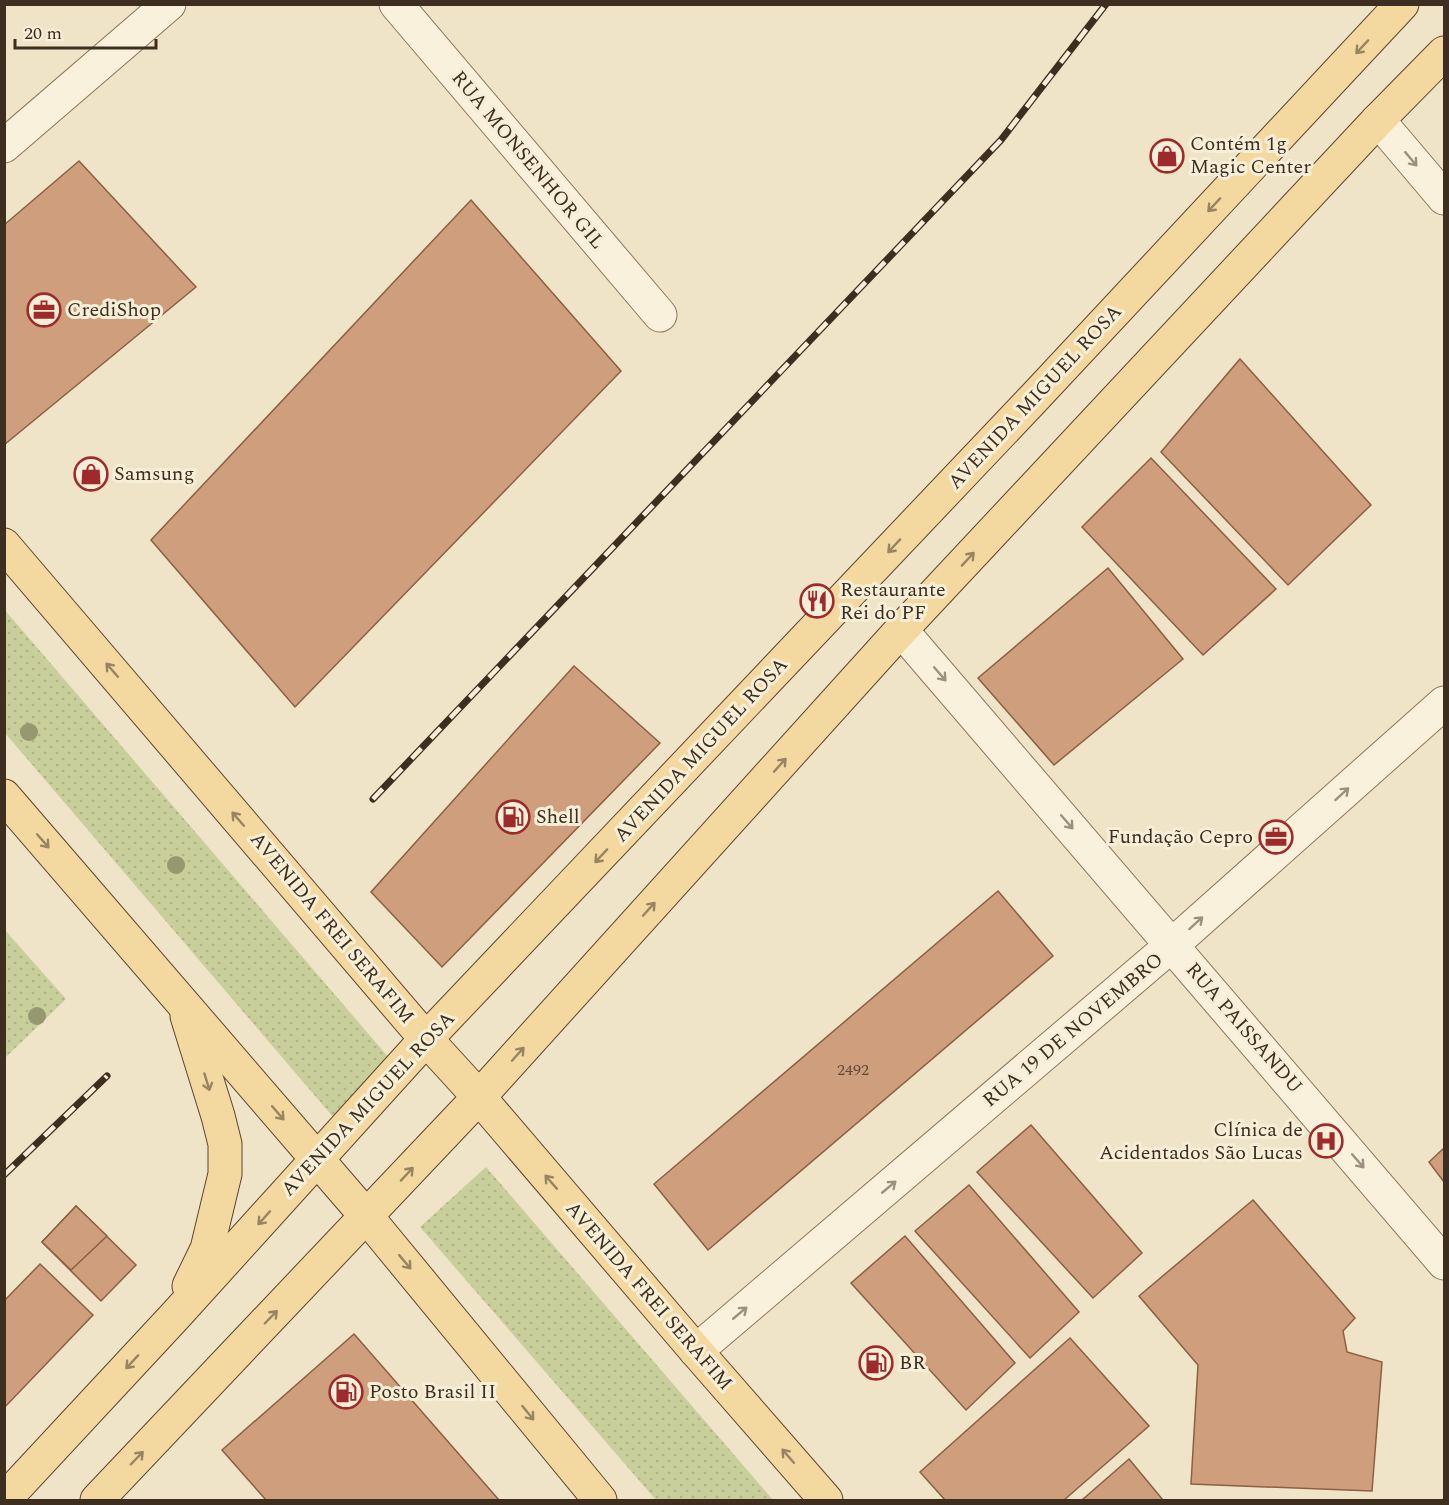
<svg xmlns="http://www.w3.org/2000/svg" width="1449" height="1505" viewBox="0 0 1449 1505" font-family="Spectral,serif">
	<defs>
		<pattern id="park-dots" width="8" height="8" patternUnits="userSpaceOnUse" patternTransform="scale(1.5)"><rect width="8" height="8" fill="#c9cf9b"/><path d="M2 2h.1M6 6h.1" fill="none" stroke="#aeb285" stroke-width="1.8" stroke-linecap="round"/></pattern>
	</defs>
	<rect width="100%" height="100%" fill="#f0e4c8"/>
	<g fill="url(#park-dots)">
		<path d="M4 609 390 1059 334 1118 5 733Z"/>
		<path d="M4 929 66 999 5 1058H4Z"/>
		<path d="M486 1167 773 1500H656L420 1227Z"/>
	</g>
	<g fill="#cf9f7d" stroke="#8d5f41" stroke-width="1.5">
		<path d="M79 161 196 287 4 445V225Z"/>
		<path d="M471 200 621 371 295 707 151 540Z"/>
		<path d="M1240 359 1371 505 1288 585 1161 452Z"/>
		<path d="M1151 458 1276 589 1203 655 1082 527Z"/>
		<path d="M1108 568 1183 659 1054 765 978 678Z"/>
		<path d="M574 666 660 743 442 967 371 892Z"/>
		<path d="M998 891 1053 956 708 1250 654 1184Z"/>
		<path d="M1031 1125 1142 1253 1093 1298 977 1172Z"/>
		<path d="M1444 1148V1182L1429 1162Z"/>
		<path d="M969 1185 1079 1312 1030 1358 915 1231Z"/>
		<path d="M1253 1200 1355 1318 1343 1331 1347 1352 1382 1362 1372 1491 1191 1484 1198 1365 1139 1296Z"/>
		<path d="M76 1206 136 1265 101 1301 42 1242Z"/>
		<path d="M76 1206 107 1236 71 1270 42 1242Z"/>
		<path d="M905 1236 1015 1363 966 1410 851 1283Z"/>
		<path d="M40 1264 93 1315 4 1408V1301Z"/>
		<path d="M354 1334 499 1500H266L222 1450Z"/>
		<path d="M1070 1338 1149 1426 1064 1500H945L920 1472Z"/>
		<path d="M1129 1459 1163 1500H1082Z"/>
	</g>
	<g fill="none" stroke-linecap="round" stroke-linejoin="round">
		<defs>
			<g id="minor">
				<path d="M396 4 660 315"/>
				<path d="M1378 120 1444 198"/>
				<path d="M4 146 169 4"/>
				<path d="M901 630 1444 1263"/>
				<path d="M696 1351 1172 945 1444 703"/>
			</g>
			<g id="primary">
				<path d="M4 545 426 1039 479 1097 696 1351 826 1500"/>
				<path d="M4 796 367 1217 600 1500"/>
				<path d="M187 1016 218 1116 225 1144V1174L207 1249 189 1286"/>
				<path d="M4 1500 176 1315 426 1039 1035 397 1402 4"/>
				<path d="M97 1500 479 1097 901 630 1378 120 1444 53"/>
			</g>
		</defs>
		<use href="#minor" stroke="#8d765c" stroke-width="35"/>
		<use href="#primary" stroke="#5b4430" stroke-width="35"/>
		<use href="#minor" stroke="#faf1dc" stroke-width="33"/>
		<use href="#primary" stroke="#f3d9a0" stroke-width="33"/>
		<defs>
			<g id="rail">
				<path d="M373 799 1001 140 1106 4"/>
				<path d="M4 1175 107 1076"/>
			</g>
		</defs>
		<use href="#rail" stroke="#3d2e20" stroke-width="7"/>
		<use href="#rail" stroke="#f7eed8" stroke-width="4.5" stroke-dasharray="14" stroke-linecap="butt"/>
	</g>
	<g fill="#96986f">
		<circle cx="29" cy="732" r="9"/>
		<circle cx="176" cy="865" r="9"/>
		<circle cx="37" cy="1016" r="9"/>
	</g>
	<defs><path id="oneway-shaft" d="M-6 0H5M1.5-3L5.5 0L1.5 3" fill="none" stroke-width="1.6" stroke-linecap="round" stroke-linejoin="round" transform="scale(1.5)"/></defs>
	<g stroke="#988460">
		<use href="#oneway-shaft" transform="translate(1362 47) rotate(133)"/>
		<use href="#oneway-shaft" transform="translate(1214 205) rotate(133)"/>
		<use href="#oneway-shaft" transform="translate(894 546) rotate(133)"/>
		<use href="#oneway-shaft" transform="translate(968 559) rotate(-47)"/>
		<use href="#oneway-shaft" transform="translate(112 670) rotate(-131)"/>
		<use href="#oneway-shaft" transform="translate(780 765) rotate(-48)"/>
		<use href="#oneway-shaft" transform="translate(238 819) rotate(-131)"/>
		<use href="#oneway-shaft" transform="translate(43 841) rotate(49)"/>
		<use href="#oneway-shaft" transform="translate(601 856) rotate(133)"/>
		<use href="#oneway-shaft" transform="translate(649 909) rotate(-48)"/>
		<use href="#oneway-shaft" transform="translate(518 1054) rotate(-48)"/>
		<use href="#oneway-shaft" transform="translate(207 1082) rotate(73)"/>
		<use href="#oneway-shaft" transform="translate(278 1113) rotate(49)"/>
		<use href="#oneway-shaft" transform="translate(407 1174) rotate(-47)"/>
		<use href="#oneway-shaft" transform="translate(551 1182) rotate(-131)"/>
		<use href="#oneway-shaft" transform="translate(264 1218) rotate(132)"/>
		<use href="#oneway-shaft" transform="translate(405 1262) rotate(50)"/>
		<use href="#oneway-shaft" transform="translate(271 1317) rotate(-46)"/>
		<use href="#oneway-shaft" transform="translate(132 1362) rotate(133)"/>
		<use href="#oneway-shaft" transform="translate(528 1413) rotate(51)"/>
		<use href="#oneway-shaft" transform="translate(788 1456) rotate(-131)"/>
		<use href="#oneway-shaft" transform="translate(137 1458) rotate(-46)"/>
	</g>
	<g stroke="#9c907e">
		<use href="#oneway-shaft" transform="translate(1411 159) rotate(50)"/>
		<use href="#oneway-shaft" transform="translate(940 674) rotate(49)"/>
		<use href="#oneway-shaft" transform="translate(1342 794) rotate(-42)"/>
		<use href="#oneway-shaft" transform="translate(1067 822) rotate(49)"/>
		<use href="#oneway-shaft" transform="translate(1196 923) rotate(-42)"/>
		<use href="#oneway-shaft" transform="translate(1358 1161) rotate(49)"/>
		<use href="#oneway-shaft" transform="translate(889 1187) rotate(-40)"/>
		<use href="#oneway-shaft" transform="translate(740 1313) rotate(-40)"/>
	</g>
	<defs>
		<symbol id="shop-ring" viewBox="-11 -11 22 22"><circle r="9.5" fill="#f7eed8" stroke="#9e2a2b" stroke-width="1.5"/><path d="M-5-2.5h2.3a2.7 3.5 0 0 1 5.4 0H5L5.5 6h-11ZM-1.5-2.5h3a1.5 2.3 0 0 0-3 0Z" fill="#9e2a2b"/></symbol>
		<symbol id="office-ring" viewBox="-11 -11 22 22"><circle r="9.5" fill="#f7eed8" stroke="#9e2a2b" stroke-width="1.5"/><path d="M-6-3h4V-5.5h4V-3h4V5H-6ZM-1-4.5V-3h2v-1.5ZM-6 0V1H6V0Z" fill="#9e2a2b"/></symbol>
		<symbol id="restaurant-ring" viewBox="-11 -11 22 22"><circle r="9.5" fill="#f7eed8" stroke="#9e2a2b" stroke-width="1.5"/><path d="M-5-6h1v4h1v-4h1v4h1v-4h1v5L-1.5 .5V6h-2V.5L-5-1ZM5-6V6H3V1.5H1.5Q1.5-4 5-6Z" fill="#9e2a2b"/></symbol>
		<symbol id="fuel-ring" viewBox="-11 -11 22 22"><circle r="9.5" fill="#f7eed8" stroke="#9e2a2b" stroke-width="1.5"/><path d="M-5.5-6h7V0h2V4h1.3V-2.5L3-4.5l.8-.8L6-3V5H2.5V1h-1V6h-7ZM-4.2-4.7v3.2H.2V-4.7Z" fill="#9e2a2b"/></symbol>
		<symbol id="hospital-ring" viewBox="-11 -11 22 22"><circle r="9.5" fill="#f7eed8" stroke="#9e2a2b" stroke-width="1.5"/><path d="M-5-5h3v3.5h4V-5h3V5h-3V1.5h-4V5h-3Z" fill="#9e2a2b"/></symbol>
	</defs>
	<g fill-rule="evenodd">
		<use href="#shop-ring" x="1148" y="137" width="38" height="38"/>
		<use href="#office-ring" x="25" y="291" width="38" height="38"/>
		<use href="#shop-ring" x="72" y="455" width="38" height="38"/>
		<use href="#restaurant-ring" x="798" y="582" width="38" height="38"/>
		<use href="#fuel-ring" x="494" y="798" width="38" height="38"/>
		<use href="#office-ring" x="1257" y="818" width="38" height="38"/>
		<use href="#hospital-ring" x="1307" y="1122" width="38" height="38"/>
		<use href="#fuel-ring" x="857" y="1344" width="38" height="38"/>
		<use href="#fuel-ring" x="327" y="1373" width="38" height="38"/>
	</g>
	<g text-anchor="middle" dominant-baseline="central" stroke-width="6" stroke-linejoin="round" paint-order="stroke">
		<g font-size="16" fill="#624a37">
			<text x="853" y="1070">2492</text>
		</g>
		<g font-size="20" fill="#3d2e20" stroke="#f7eed8" text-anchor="start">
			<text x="1190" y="144">Contém 1g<tspan x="1190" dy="23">Magic Center</tspan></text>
			<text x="67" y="310">CrediShop</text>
			<text x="114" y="474">Samsung</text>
			<text x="840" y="590">Restaurante<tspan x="840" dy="23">Rei do PF</tspan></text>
			<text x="536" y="817">Shell</text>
			<text x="1253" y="837" text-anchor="end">Fundação Cepro</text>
			<text x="1303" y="1130" text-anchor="end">Clínica de<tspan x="1303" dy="23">Acidentados São Lucas</tspan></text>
			<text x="899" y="1363">BR</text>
			<text x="369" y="1392">Posto Brasil II</text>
		</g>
		<g font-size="20" fill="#3d2e20" stroke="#f7eed8">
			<text transform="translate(528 160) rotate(50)">RUA MONSENHOR GIL</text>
			<text transform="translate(1035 397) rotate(-47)">AVENIDA MIGUEL ROSA</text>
			<text transform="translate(701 750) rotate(-47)">AVENIDA MIGUEL ROSA</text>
			<text transform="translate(332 928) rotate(50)">AVENIDA FREI SERAFIM</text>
			<text transform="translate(1244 1028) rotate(49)">RUA PAISSANDU</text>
			<text transform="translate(1073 1030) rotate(-40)">RUA 19 DE NOVEMBRO</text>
			<text transform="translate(368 1104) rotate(-47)">AVENIDA MIGUEL ROSA</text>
			<text transform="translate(649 1296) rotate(49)">AVENIDA FREI SERAFIM</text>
		</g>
	</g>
	<rect width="1449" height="1505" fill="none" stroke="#3d2e20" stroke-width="12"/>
	<path d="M15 39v9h141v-9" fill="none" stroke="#3d2e20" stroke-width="3"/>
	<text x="24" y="39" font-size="18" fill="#3d2e20" stroke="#f7eed8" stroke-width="4.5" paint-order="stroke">20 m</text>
</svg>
